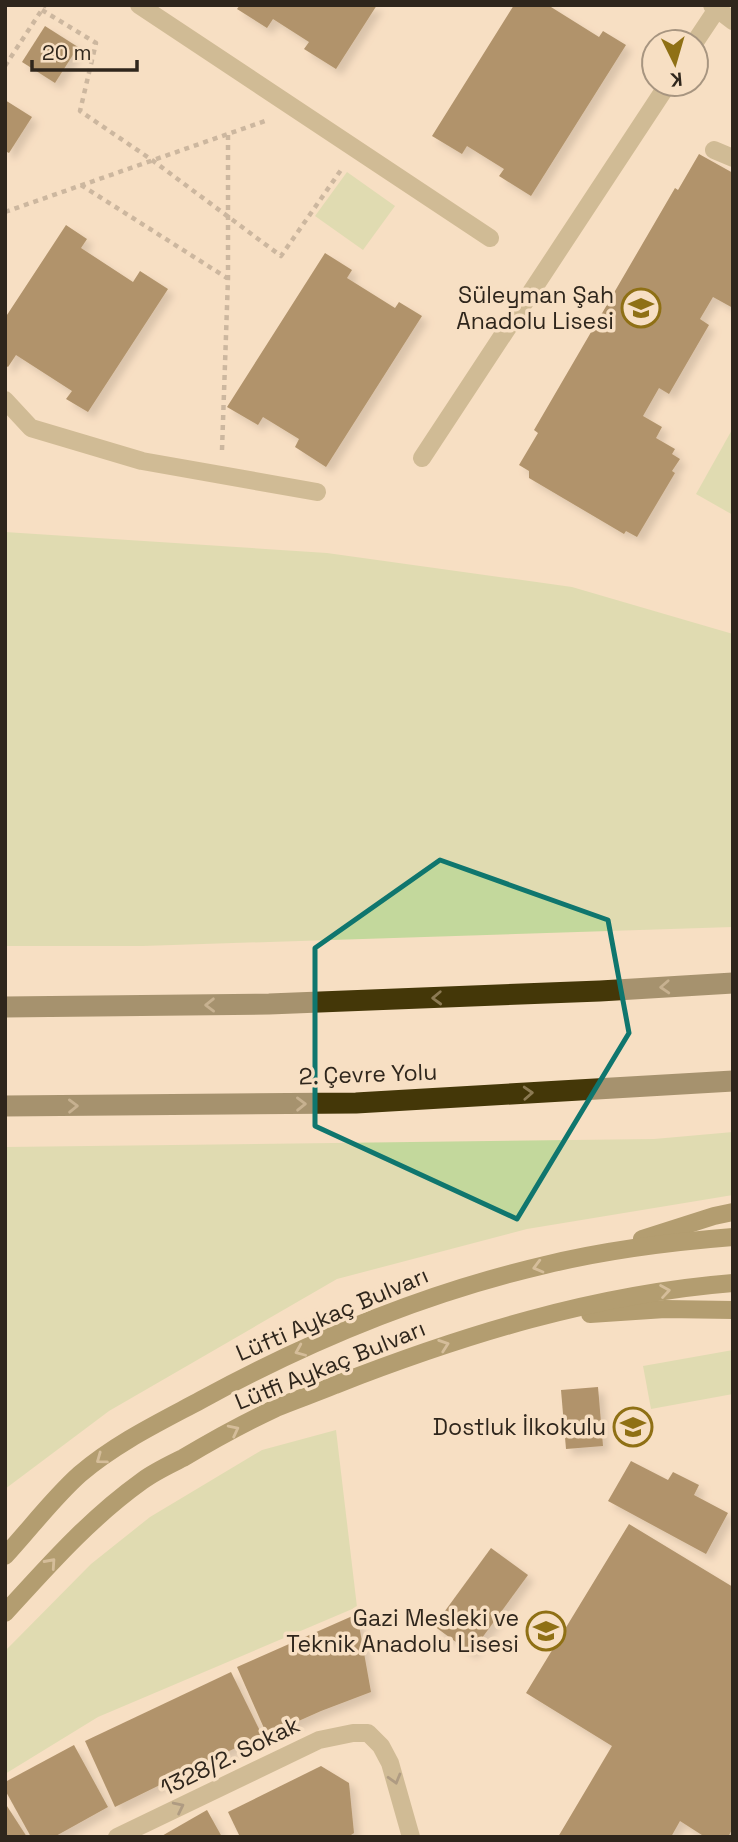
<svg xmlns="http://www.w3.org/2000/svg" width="738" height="1842" viewBox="0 0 738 1842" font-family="'Space Grotesk',sans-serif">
	<defs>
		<filter id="shadow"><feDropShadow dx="6" dy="6" stdDeviation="3.5" flood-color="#0004"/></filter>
	</defs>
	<rect width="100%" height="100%" fill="#f7dfc3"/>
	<g fill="#c3d89c">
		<path d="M347 172 395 206 363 250 315 216Z"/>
		<path d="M733 428V515L696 494Z"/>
		<path d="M5 532 327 553 572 587 733 634V927L143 946H5Z"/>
		<path d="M733 1132V1195L527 1229 337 1279 109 1411 5 1489V1147L654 1139Z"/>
		<path d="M733 1350V1394L651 1409 643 1366Z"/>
		<path d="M336 1430 357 1607 98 1717 5 1774V1651L91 1564 150 1517 262 1450Z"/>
	</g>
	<g fill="#5c3900" filter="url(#shadow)">
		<path d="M240 5H377L336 69 304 49 309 42 273 19 267 28 237 9Z"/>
		<path d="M514 5H552L551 7 599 37 603 31 626 45 531 196 499 176 504 169 467 146 462 154 432 136Z"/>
		<path d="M45 26 78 47 55 83 22 62Z"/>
		<path d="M5 100 32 117 9 153 5 151Z"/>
		<path d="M699 154 733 173V308L713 297 700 319 709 325 669 394 659 388 643 416 662 427 656 438 675 449 672 454 680 459 672 471 675 473 637 537 626 531 624 534 529 478V471L519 465 538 433 534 430 675 188 678 190Z"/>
		<path d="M66 225 87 239 81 248 133 282 140 271 168 289 88 412 66 399 72 391 16 355 8 367 5 365V318Z"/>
		<path d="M325 253 352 270 347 278 395 308 399 302 422 316 326 467 295 447 299 439 263 417 258 425 227 407Z"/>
		<path d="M598 1387 603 1446 566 1449 561 1390Z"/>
		<path d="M631 1461 668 1480 673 1472 699 1485 694 1495 728 1513 706 1554 608 1501Z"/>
		<path d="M629 1524 733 1587V1828L728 1837H705L680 1821 671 1837H558L612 1746 526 1693Z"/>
		<path d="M491 1548 528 1575 471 1653 434 1626Z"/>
		<path d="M357 1614 371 1692 321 1711 267 1735 237 1667Z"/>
		<path d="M231 1672 262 1735 115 1807 85 1741Z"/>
		<path d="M74 1745 108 1807 54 1837H31L5 1790V1782Z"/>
		<path d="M321 1766 349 1783 354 1833 348 1837H240L228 1812Z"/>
		<path d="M5 1803 27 1837H5Z"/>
		<path d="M207 1810 222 1837H160Z"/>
	</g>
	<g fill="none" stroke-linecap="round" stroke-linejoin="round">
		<g stroke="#988874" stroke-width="4.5" stroke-dasharray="5 5" stroke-linecap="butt">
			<path d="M42 10 96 43 80 111 152 160 281 256 341 170"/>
			<path d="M5 66 45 5"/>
			<path d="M81 185 227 278"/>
			<path d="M5 212 265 121"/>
			<path d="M222 450 228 278V134"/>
		</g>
		<g stroke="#a1915d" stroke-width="18">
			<path d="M139 5 490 238"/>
			<path d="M712 5 733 21"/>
			<path d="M695 42 717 9"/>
			<path d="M714 150 733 158"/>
			<path d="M5 400 31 428 142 461 317 492"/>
			<path d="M422 458 668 84"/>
			<path d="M117 1837 319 1740 353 1733H368L381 1746 390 1763 411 1837"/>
		</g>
		<g stroke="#5f4e0c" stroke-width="18">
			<path d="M642 1239 714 1216 733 1212"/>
			<path d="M590 1314 665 1309 733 1310"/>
			<path d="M5 1556C30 1529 53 1498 80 1474 116 1443 160 1422 201 1400 309 1341 425 1293 545 1265 606 1250 670 1242 733 1237"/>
			<path d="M5 1613C48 1566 89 1519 142 1481 154 1472 169 1465 183 1458 213 1440 244 1423 276 1408 295 1400 316 1393 335 1385 463 1335 595 1294 733 1283"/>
		</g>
		<g stroke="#443708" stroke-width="21">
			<path d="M5 1007 269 1004 600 991 733 983"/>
			<path d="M5 1106 356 1103 733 1081"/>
		</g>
	</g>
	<defs><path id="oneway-chevron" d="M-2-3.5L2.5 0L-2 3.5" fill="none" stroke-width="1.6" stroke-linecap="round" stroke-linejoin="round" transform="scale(1.75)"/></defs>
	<g stroke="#8c7a53">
		<use href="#oneway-chevron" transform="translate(665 987) rotate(177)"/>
		<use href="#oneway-chevron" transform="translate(437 998) rotate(178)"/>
		<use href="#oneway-chevron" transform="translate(210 1005) rotate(179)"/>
		<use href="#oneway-chevron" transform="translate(528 1093) rotate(-3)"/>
		<use href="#oneway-chevron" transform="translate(301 1104) rotate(-1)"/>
		<use href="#oneway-chevron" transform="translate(73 1106) rotate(-1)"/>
	</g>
	<g stroke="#ab9668">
		<use href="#oneway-chevron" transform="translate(538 1267) rotate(165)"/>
		<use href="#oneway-chevron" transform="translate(665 1291) rotate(-9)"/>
		<use href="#oneway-chevron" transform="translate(444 1345) rotate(-19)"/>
		<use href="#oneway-chevron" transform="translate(300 1351) rotate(157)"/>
		<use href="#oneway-chevron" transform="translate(234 1430) rotate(-27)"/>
		<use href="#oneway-chevron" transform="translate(101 1459) rotate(144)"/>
		<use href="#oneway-chevron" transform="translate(51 1563) rotate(-48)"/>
	</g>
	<g stroke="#574b33">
		<use href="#oneway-chevron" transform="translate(395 1779) rotate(74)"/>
		<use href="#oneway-chevron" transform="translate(179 1807) rotate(-26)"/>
	</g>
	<path d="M0 0H738V1842H0ZM440 860 608 920 629 1033 517 1219 315 1126V948Z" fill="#f7dfc3" fill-opacity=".55" fill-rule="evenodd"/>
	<path fill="none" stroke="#0f766e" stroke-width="5" stroke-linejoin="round" d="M440 860 608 920 629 1033 517 1219 315 1126V948Z"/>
	<defs>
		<symbol id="school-ring" viewBox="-11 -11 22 22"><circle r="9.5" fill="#f7dfc3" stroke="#8f7015" stroke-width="1.5"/><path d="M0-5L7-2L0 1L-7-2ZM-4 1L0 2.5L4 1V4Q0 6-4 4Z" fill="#8f7015"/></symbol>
	</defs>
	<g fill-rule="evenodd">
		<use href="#school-ring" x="619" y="286" width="44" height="44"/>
		<use href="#school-ring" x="611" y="1405" width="44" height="44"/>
		<use href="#school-ring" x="524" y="1609" width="44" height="44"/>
	</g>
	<g text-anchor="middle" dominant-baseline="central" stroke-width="7" stroke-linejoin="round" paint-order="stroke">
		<g font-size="23" fill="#2f261c" stroke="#f7dfc3" text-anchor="end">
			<text x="614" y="295">Süleyman Şah<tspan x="614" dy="26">Anadolu Lisesi</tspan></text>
			<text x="606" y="1427">Dostluk İlkokulu</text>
			<text x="519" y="1618">Gazi Mesleki ve<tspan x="519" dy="26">Teknik Anadolu Lisesi</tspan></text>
		</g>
		<g font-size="23" fill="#2f261c" stroke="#f7dfc3">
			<text transform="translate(368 1074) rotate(-2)">2. Çevre Yolu</text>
			<text transform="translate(332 1314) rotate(-23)">Lüfti Aykaç Bulvarı</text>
			<text transform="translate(330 1365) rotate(-22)">Lütfi Aykaç Bulvarı</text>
			<text transform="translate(230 1756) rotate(-26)">1328/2. Sokak</text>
		</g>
	</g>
	<rect width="738" height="1842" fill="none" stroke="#2f261c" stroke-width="14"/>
	<g transform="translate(675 63) rotate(175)"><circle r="33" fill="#f7dfc3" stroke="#a79580" stroke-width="2"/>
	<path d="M0-5L12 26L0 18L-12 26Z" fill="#8f7015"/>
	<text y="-10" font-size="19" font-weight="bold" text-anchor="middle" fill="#2f261c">K</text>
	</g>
	<path d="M32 60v10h105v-10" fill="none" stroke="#2f261c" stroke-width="3.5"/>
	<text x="42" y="60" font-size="21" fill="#2f261c" stroke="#f7dfc3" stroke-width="5" paint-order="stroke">20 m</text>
</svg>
